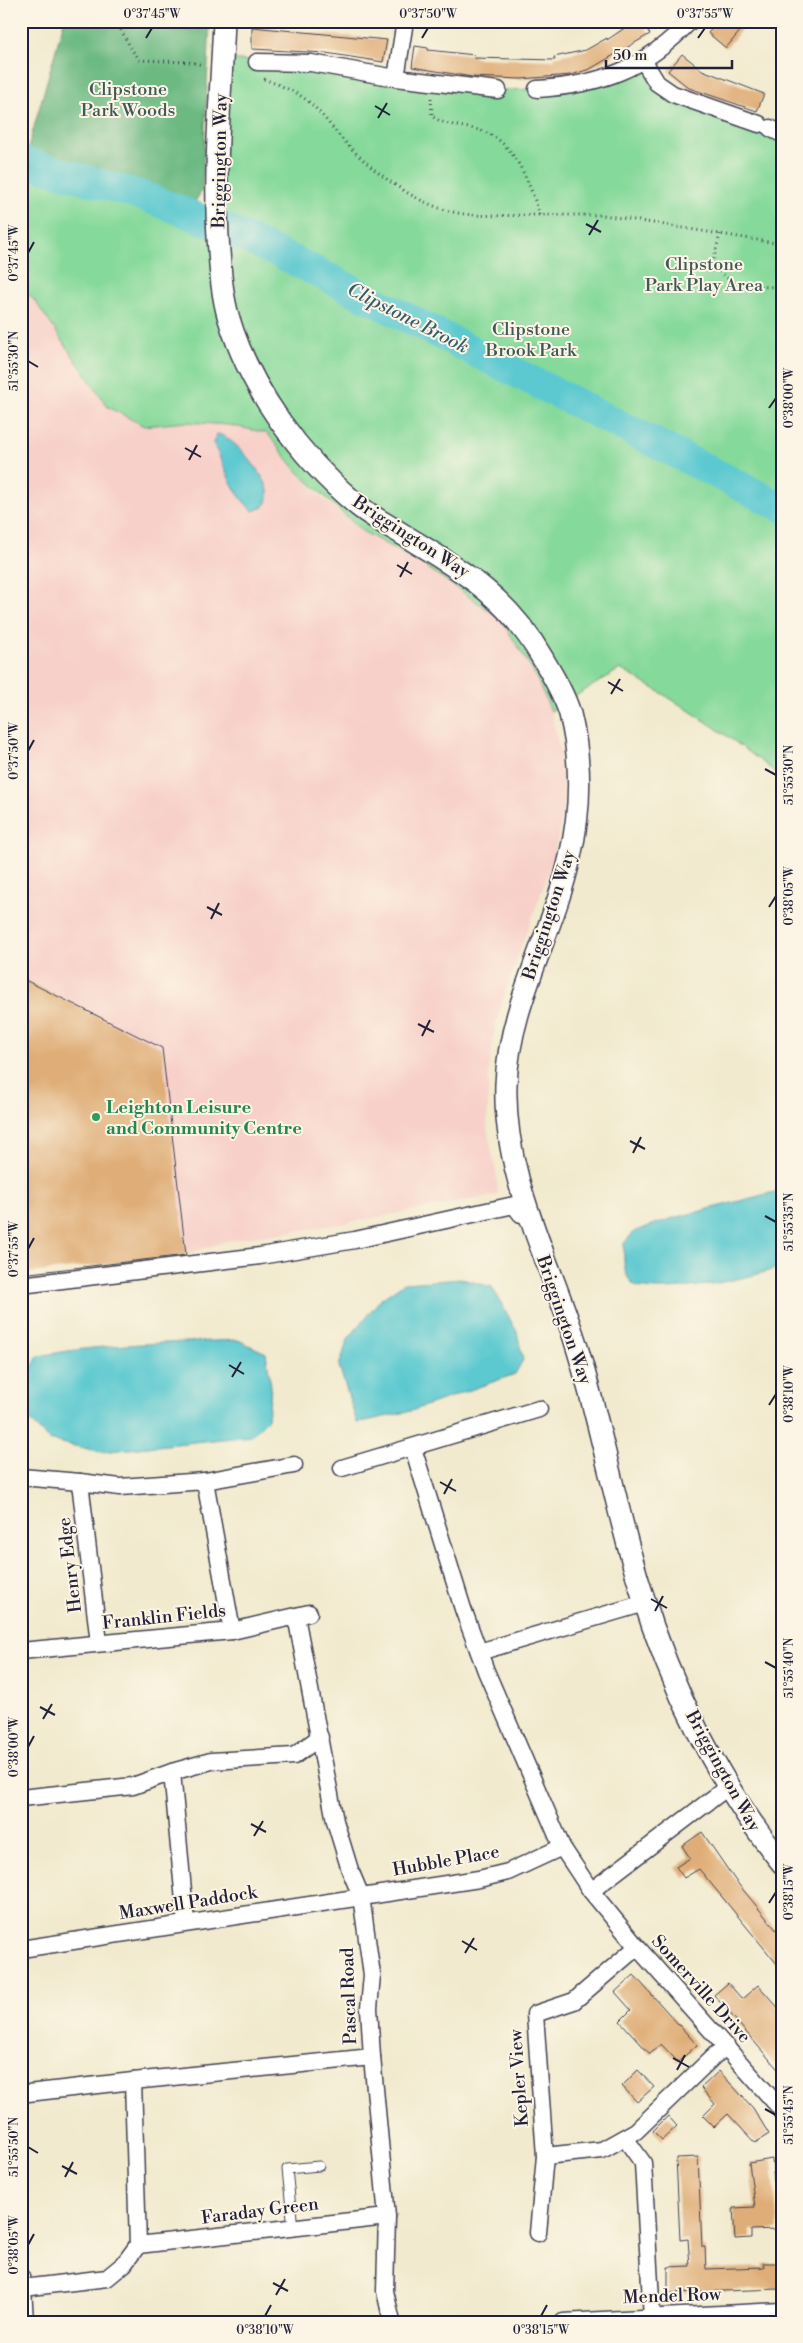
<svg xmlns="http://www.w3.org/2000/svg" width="803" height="2343" viewBox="0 0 803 2343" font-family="'Libre Bodoni',serif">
	<rect width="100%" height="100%" fill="#fcf5e5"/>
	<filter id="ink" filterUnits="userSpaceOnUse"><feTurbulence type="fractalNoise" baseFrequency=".02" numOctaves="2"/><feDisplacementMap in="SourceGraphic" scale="10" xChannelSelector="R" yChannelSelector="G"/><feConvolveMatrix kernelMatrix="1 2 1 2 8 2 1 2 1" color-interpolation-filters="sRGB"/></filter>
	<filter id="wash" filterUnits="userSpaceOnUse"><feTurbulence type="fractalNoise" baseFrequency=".0096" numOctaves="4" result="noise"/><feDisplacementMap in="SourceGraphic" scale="20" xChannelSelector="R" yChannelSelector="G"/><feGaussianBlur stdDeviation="1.12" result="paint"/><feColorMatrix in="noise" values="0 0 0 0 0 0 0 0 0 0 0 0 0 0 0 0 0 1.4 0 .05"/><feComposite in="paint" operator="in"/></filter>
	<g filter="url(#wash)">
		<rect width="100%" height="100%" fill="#f1eace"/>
		<path fill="#f7d0c9" d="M21 287 35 301 108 407 144 426 186 422 229 425 267 433 297 471 320 496 362 531 422 564 500 618 533 671 551 711 561 756 564 802 558 838 548 874 508 984 495 1026 489 1068 487 1129 496 1170 498 1195 335 1225 226 1241 186 1255 162 1048 21 978Z"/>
		<path fill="#85d99a" stroke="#547e6a" d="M231 59 498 90 537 89 643 60 657 83 782 134V778C731 736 677 701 620 669L551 711 533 671 500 618 422 564 362 531 297 471 267 433 229 425 186 422 144 426 108 407 35 301 21 287V161L95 172 186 202 210 216Z"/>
		<path fill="#6cb982" stroke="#476e5e" d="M64 21H210L202 191 192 206 160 192 95 172 24 162Z"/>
		<g fill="#5bc9d0" stroke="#3e7686">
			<path d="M217 434C232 435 263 473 267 487 269 492 268 498 267 503L261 508 253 511C232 493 225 467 213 443Z"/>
			<path d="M782 1190V1266C759 1277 650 1300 632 1283 622 1273 624 1256 624 1243L635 1231 670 1219Z"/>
			<path d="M462 1279 492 1287 517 1332 523 1360 515 1374 411 1411 357 1423 339 1366 348 1339 380 1300 404 1283Z"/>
			<path d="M238 1340 266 1353 271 1386 268 1419 251 1436 101 1452 49 1440 28 1419 27 1378 38 1356C105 1343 171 1343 238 1340Z"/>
		</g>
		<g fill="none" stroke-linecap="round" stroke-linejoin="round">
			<path stroke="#5bc9d0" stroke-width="30" d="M21 161 143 196 224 228 291 259 782 507"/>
		</g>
		<g id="blocks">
			<g fill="#dfad77">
				<path d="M635 21H641L650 34 590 69 571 75 521 79 472 77 412 67 415 46 428 48V50L475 55 474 58 555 60 554 57 586 50 607 38V40Z"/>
				<path d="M718 21H730L741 30 726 48 708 33Z"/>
				<path d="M252 27 387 40 383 62 326 53 252 49Z"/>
				<path d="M682 54 702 70 764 94 757 111 689 88 668 71Z"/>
				<path d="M21 978 162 1048 186 1255 21 1274Z"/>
				<path d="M702 1832 735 1880 782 1937V1970L699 1869 684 1878 676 1867 690 1858 682 1846Z"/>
				<path d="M634 1975 697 2045 678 2062 661 2044 650 2054 620 2021 631 2010 615 1992Z"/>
				<path d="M728 1983 742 1999 758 1985 782 2012V2074L714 1995Z"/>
				<path d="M638 2070 654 2087 637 2102 622 2086Z"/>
				<path d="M719 2071 753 2108 769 2134 755 2143 728 2114 714 2127 703 2116 715 2104 701 2088Z"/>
				<path d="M668 2116 677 2126 662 2140 653 2131Z"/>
				<path d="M698 2157 702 2247H705L706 2269 764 2267 763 2263H777L779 2289 668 2293V2267L690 2266 688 2239 680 2240 676 2158Z"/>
				<path d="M772 2159 778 2229 751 2230V2238L735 2239 733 2208 755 2207 749 2163Z"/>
			</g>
		</g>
	</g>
	<g filter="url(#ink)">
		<use href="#blocks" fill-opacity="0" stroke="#414051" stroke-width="1"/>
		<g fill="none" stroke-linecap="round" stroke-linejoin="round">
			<defs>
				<path id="service" d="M293 2228 287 2169 319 2166"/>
				<g id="minor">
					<path d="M643 60 657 83 673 94 759 124"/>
					<path d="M257 62 311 63 396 78 405 21"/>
					<path d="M396 78 498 90"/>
					<path d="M537 89C601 85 645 69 690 21"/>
					<path d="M770 128 782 134"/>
					<path d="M21 1285 260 1256 355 1240 514 1205 521 1214 529 1213"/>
					<path d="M413 1448 463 1609 486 1671 562 1847 591 1891 637 1947 780 2108 782 2113"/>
					<path d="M342 1468 539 1409"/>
					<path d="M21 1477 80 1482"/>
					<path d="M205 1481 294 1465"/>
					<path d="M296 1616 335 1821 350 1870 361 1896 372 1975 369 2008 372 2057 387 2217 385 2291 392 2322"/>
					<path d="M99 1643 80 1482 120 1487 205 1481 232 1631"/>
					<path d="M21 1651 232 1631 309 1613"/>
					<path d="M479 1652 645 1603"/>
					<path d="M172 1772 211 1761 294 1756 320 1737"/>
					<path d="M21 1798 133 1786 172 1772 186 1923"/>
					<path d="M591 1891 729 1786"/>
					<path d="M21 1949 479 1879 508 1872 562 1847"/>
					<path d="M372 2057 133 2081 138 2245 387 2217"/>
					<path d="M28 2093 133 2081"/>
					<path d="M625 2138 643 2163 652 2318"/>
					<path d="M545 2156 602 2150 636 2131 715 2055 727 2047"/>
					<path d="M538 2233 545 2156 535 2014 574 2001 637 1947"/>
					<path d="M21 2277 23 2288 107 2278 124 2264 138 2245"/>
					<path d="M23 2288 25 2322"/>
					<path d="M563 2322 782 2311"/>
				</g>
				<path id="tertiary" d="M224 21C221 93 214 165 218 237 220 264 221 293 229 319 250 389 300 457 356 504 369 515 384 523 399 532 460 570 506 594 543 659 553 676 565 696 570 714 582 762 581 810 570 857 553 934 509 1004 506 1084 503 1176 548 1256 575 1341 601 1423 615 1508 641 1590 670 1686 719 1785 782 1863"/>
			</defs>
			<use href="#service" stroke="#414051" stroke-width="11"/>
			<use href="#minor" stroke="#414051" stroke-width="19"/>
			<use href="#tertiary" stroke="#414051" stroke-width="24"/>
			<g stroke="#414051" stroke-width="3" stroke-dasharray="1 4" stroke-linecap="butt">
				<path d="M116 21 132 50 140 60 189 62 203 65"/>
				<path d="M264 79C279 85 296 91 309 102 323 114 334 131 347 144 375 174 422 209 464 214 489 217 515 215 540 215"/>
				<path d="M431 98 432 116C445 126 463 126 479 130 515 140 529 183 540 215H603L782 244"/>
				<path d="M720 234 713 262C726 288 757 288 782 286"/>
			</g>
			<use href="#service" stroke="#fff" stroke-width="9"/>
			<use href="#minor" stroke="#fff" stroke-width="16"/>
			<use href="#tertiary" stroke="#fff" stroke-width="21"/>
		</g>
	</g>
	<path fill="none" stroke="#22223b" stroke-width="2" d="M146 38 152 28M422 38 428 28M698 38 705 28M375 106 390 115M378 118 387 103M586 224 601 232M589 235 598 220M28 253 34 242M28 361 38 367M769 408 776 398M185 448 201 457M189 460 197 445M397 565 412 574M400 577 408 562M608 682 623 691M611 694 620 679M28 751 34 740M765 769 776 775M207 907 222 915M769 907 776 896M211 919 219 903M418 1024 434 1032M422 1036 430 1020M630 1141 645 1149M633 1153 641 1137M765 1216 776 1222M28 1249 34 1238M229 1365 244 1374M232 1377 241 1362M769 1405 776 1394M440 1482 456 1491M444 1494 452 1479M651 1599 667 1608M655 1611 663 1596M765 1662 776 1668M40 1707 55 1715M43 1719 52 1704M28 1747 34 1736M251 1824 266 1832M254 1836 263 1821M769 1903 776 1892M462 1941 477 1950M465 1953 474 1938M673 2058 689 2067M677 2070 685 2055M765 2109 776 2115M28 2147 38 2153M62 2166 77 2174M65 2177 73 2162M28 2245 34 2234M273 2283 288 2291M276 2295 285 2279M265 2316 271 2305M541 2316 547 2305"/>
	<circle fill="#2e9e5b" stroke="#fcf5e5" stroke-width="2" cx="96" cy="1117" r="5"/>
	<g text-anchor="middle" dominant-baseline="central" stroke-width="4" stroke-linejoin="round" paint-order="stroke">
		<g font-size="18" fill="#405958" stroke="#fcf5e5">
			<text x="128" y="89">Clipstone<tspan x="128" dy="21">Park Woods</tspan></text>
			<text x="704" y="264">Clipstone<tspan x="704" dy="21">Park Play Area</tspan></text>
			<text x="531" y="329">Clipstone<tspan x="531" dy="21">Brook Park</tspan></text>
		</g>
		<g font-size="18" fill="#22223b" stroke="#fcf5e5">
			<text transform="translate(220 161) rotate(-89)">Briggington Way</text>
			<text transform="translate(411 537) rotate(33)">Briggington Way</text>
			<text transform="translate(549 915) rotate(-72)">Briggington Way</text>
			<text transform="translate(564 1320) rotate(71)">Briggington Way</text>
			<text transform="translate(70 1565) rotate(-97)">Henry Edge</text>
			<text transform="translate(164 1617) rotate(-6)">Franklin Fields</text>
			<text transform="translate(723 1771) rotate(61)">Briggington Way</text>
			<text transform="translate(446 1861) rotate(-10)">Hubble Place</text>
			<text transform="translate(188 1903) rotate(-9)">Maxwell Paddock</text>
			<text transform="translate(701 1989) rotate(48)">Somerville Drive</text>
			<text transform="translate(349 1996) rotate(-92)">Pascal Road</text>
			<text transform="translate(519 2078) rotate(-94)">Kepler View</text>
			<text transform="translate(260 2211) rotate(-7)">Faraday Green</text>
			<text transform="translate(672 2296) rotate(-2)">Mendel Row</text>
		</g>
		<g font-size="18" font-weight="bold" fill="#27864d" stroke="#fcf5e5" text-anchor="start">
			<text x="106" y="1107">Leighton Leisure<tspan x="106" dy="21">and Community Centre</tspan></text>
		</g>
		<g font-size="19" font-style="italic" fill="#365c6f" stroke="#fcf5e5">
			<text transform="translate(408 318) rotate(27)">Clipstone Brook</text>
		</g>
	</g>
	<rect width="803" height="2343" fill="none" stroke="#fcf5e5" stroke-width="55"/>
	<path d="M606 60v8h126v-8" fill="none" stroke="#22223b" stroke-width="2.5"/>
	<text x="613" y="60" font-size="15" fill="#22223b" stroke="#fcf5e5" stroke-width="4" paint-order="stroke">50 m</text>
	<rect x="28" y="28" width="748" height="2288" fill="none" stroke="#22223b" stroke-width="2"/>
	<g font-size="12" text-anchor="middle" fill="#22223b">
		<text x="152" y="18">0°37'45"W</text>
		<text x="428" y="18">0°37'50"W</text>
		<text x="705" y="18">0°37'55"W</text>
		<text transform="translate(14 253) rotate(-90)" y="4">0°37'45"W</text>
		<text transform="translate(14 361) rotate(-90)" y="4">51°55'30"N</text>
		<text transform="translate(789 398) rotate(-90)" y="4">0°38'00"W</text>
		<text transform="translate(14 751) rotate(-90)" y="4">0°37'50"W</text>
		<text transform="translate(789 775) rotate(-90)" y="4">51°55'30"N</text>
		<text transform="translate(789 896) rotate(-90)" y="4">0°38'05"W</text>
		<text transform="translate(789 1222) rotate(-90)" y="4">51°55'35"N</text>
		<text transform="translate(14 1249) rotate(-90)" y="4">0°37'55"W</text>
		<text transform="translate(789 1394) rotate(-90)" y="4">0°38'10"W</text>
		<text transform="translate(789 1668) rotate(-90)" y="4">51°55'40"N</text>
		<text transform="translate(14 1747) rotate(-90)" y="4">0°38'00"W</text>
		<text transform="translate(789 1892) rotate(-90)" y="4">0°38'15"W</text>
		<text transform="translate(789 2115) rotate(-90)" y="4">51°55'45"N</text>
		<text transform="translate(14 2147) rotate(-90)" y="4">51°55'50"N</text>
		<text transform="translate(14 2245) rotate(-90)" y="4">0°38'05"W</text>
		<text x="265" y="2334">0°38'10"W</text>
		<text x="541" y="2334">0°38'15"W</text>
	</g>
</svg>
